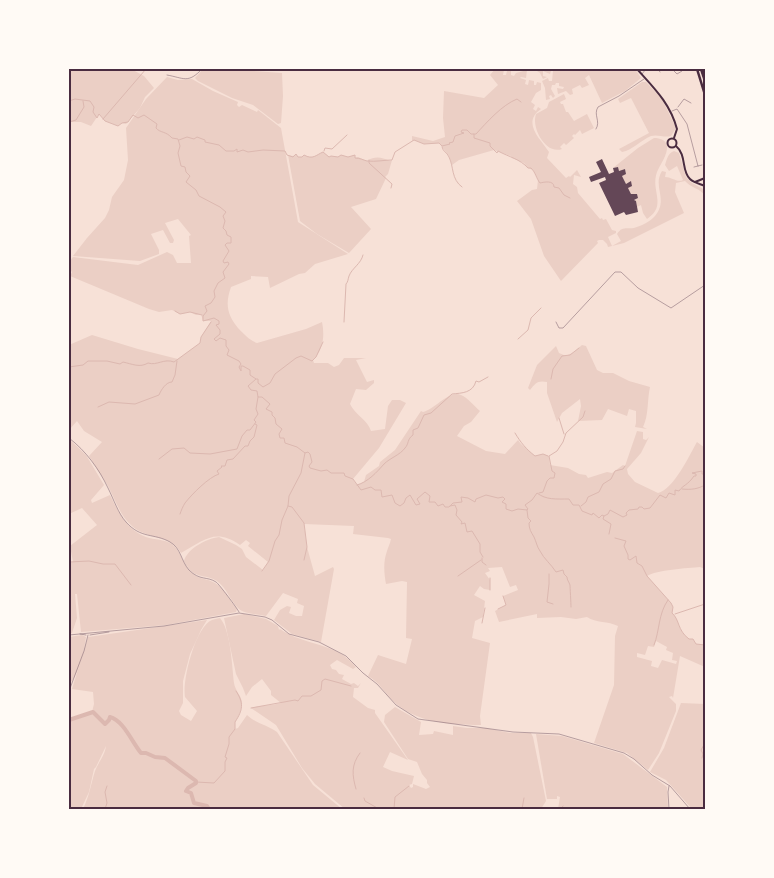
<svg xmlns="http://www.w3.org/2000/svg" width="774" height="878" viewBox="0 0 774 878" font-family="Roboto,sans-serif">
	<rect width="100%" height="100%" fill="#f7e1d7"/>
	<g fill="#ebcfc5" fill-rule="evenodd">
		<path d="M69 69H131L144 76 154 88 145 97 140 108 126 124 122 123 118 126 105 121 99 114 91 126 81 122H69Z"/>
		<path d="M203 69H227L282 73 283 96 281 123 278 124 253 105 232 98 198 81 195 78Z"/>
		<path d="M495 69 504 70 503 75H506L507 71H511V75L514 76 516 73 527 70 526 78 521 77 520 78 526 80 525 84 528 85 529 80 534 81V85H536L537 82 541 83V90L536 93 531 102 535 105 533 109 536 111 538 107 541 109C521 123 541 139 549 152L547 158 566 178 569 176 570 177 577 170 581 177 574 175 573 184 577 187 578 193 600 219 602 218 603 220 606 219 612 230 616 231V233L608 237 612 246 621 241 617 234C622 226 626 229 634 228 641 226 651 221 655 216 669 199 652 187 662 171L666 172 665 177C672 177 677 183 683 180L677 166 669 171 665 165C667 159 668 153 674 151L679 153 686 177 692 183 705 190V196C700 188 691 188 685 181L676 183 675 192 684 213 624 243 608 247 607 244 603 240H599L597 241 598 243 561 281 544 256 531 219 517 201 532 190 537 189 538 180 533 170 528 168 524 163 512 158 511 156 494 150 459 160 452 165 449 156 439 143 424 144 414 140 412 141V136L433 141 445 137 443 118 444 91 484 98 498 85 490 75Z"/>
		<path d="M534 69H635L641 78 625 91 602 103 589 75 585 78 589 85 582 88 580 85 572 89 573 94 570 95 566 91 558 94 557 88 563 89 564 87 559 86V83H556L555 85H552L551 89 555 96 553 98 551 95 549 96 550 99 546 100 545 88 542 81 548 78 549 81H552L553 71H551L550 74 543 71V76L547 77 543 79 540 73Z"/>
		<path d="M167 77 178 80 192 79 213 91 238 102 237 105 239 107 242 105 257 112 258 110 281 128 298 222 348 254 315 264 305 273 299 274 270 288 268 277 251 276V279L231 287C225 304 227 314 238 328 244 334 249 340 257 343L306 329 322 322C325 336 323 351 313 360L314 363H328L334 367 339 365 344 358H366L356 360 367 382 374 380V383L366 390 356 389 350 404C355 415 368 420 371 431L385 429 388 406 392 400H400L406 403 379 448 353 479 357 485 364 482 366 475 379 466 380 462 395 450 421 411 423 412C435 409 450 389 461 395 468 398 474 406 480 411L471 422 464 426 457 436 486 451 505 454 518 440 521 444 535 456 543 454 549 456 550 465 568 468 579 474 586 475 588 478 607 472 612 473 623 465 625 466 637 431 643 432V439L646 440 649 437 641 453 627 469 628 474 635 482 658 493C674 489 689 456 697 442L705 448V569L700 567C688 568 656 570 647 576L671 603 673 607 672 613C680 620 677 630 689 639H693L696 644 705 645V667L680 656 673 698 672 696 669 697 676 704V711L659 753 648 770 627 753 594 743 614 685 615 636 618 626C608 621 596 623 587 617L576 619 561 617 537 618V614L499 622 495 611 506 605 503 596 518 590 516 585 510 587 502 567 488 568 490 571 485 573 490 580V590L484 589 480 586 474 595 485 601 483 617 475 621 472 638 490 643 480 716 481 725C450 725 416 723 393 701 384 692 379 682 368 676L378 655 406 664 412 639 406 638 407 582 402 581 386 584C384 573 383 562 387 551 388 547 390 544 391 539L388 538 353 534 354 526 304 524 307 547 315 576 333 567 334 569 321 642 292 634 274 620 280 610 287 606 291 607 289 613 296 616H302L304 606 297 603 298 599 283 593 266 616C259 614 244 614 239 609 230 601 227 588 217 581 205 573 194 581 184 561 188 548 206 539 219 537L236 545 242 549 246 557 263 570 268 562 248 546 250 543 246 540 240 545C215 528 205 540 181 553 170 533 147 540 132 526 120 516 115 499 108 486 102 476 95 466 89 456L102 442 84 431 77 421 69 430V345L92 335 138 349 178 359 200 343 201 337 211 321H203L201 314 196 315 190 312 180 314 172 310 159 312 149 309 70 276 72 272 69 269V262L73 257 138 265 167 252 173 255 177 263H191L189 236 191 235 178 219 165 223 174 240 173 243H170L163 230 151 234 159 250V254L140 261 73 256 87 238 105 218 109 210 112 197 124 180 128 160 126 128 146 99ZM656 641 667 647 666 650 673 653 672 660 677 661 676 664 662 660 658 668 651 666 652 661 637 657V653L645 655 648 646 654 647Z"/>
		<path d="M642 82H646L662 99 676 128 671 136C664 138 658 134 651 136 641 140 633 150 622 152L619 149 649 133 631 98 620 103 618 99Z"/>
		<path d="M564 94 566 99 560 102 561 104H563L566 112H568L574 121 587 114 594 128 582 134 580 130 575 135 574 134 572 136 574 138 566 145 564 143 560 147 562 149C546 155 531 128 536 114L547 108 549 102Z"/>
		<path d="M654 138C660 138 666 140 667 146 668 154 660 165 657 172 650 191 668 205 647 219L643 213 641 205 637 207 636 201H634L638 198 637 194H631L628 188 632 185 631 182 626 184 622 176 626 172 625 169 619 171 618 167 613 168 638 148Z"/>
		<path d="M323 152 329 157 331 156 338 157 341 155 348 157 355 155V158L358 157 367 161C375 156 381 157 390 161L392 160 388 174 385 177 386 178 376 199 351 207 371 229 349 253 317 234 300 221 288 155 293 156 296 154 298 157H302L304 155C313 160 316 155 323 152Z"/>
		<path d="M582 345 586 346 597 370 603 373H613L629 381 650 387C647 400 649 415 643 427L647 429 635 427 636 423V411L629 409 627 416 608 409 602 420 578 421 581 406 580 399 562 413 557 422 547 393V382C538 380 535 383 530 390L528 388 537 365 556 346 559 353 566 356 574 352Z"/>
		<path d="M69 439 86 455 104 485 91 500 92 503 110 495C118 512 127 530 146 537 155 540 164 539 172 544 181 551 182 564 191 572 199 580 207 578 215 583 223 587 230 601 237 609L236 612 166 625 81 632 77 594H75L77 618 72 633 69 634V562H73L70 546 97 525 82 508 69 514Z"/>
		<path d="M244 614 266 619 278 626 279 630 280 629C304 646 337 642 356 667L353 669 337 660 330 665 332 669 336 670 339 674 344 675 342 679 351 684 354 683 358 686 361 683 358 688H354L353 697 368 708 375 710V713L408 760 390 752 383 767 392 771 414 776 412 784 409 785 411 788 413 787V784L426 789 430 787 427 783V780L422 774 417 762 408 759 384 722 385 715 395 707 421 722 419 735 433 734 434 731 453 735V726L467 728H486L510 733H531L533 737 546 801 541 809H345L315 784 302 768 276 725 251 708C260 705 271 706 281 703L271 695V691L262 679 252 687 246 696 243 688 236 674 224 618Z"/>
		<path d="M220 618C231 631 232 666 234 683 235 691 243 697 242 705 240 713 239 716 235 722V729L238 728 247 715C255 723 268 725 277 732L313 785 342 809H83C89 797 91 784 95 771 98 763 105 755 106 746L96 767 94 769 89 792 81 809H69V720L92 712 94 704 93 692 72 689 88 637 207 620 201 630 190 654 183 681V703L179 711 181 715 191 721 197 711 185 697C182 681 195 627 212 620 214 619 217 619 220 618Z"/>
		<path d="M82 635 86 637C84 651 79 675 69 684V637Z"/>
		<path d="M681 703 705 704V809H692L666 780 650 772 664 748Z"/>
		<path d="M536 734 562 736 623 754 667 787 668 809H553H558L560 797 557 796V799H547Z"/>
	</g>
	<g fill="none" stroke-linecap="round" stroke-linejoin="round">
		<g stroke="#dcb8b0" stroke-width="1">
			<path d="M69 87 70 89 69 91"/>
			<path d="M69 101 75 99 90 101 94 107 93 112 97 118 99 114 105 121 118 126 122 123 128 122 133 115 138 118 144 115 157 124 156 128C160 133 166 131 172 138L178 139 180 146 178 153 181 166 185 167 186 172 190 176 186 182 196 190 199 196 220 207 226 212 223 216 225 221 223 228 226 231 227 235 231 237V243H227L225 245 229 251 223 261 224 263 228 262 229 264 223 272 225 278 218 283 214 291 215 297 211 303 205 306 207 311 203 316V321L214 318 219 321V324L216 325 220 330V334L214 339 216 341 220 338 226 340V346L229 350 227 355 239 361 241 364 239 367 241 371V366H243L250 370V375L256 379 248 386 251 390 257 391 258 397H262L270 404 266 409 272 412V415L275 418 276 424 282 429 279 434 280 438H284L285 443 297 447 305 453 308 452 310 454 312 462 309 466 310 468 321 471 327 470 331 473H344L345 476 353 479 361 490 371 487 375 490H381L382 497 392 495 395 503 400 506 404 503 406 498 410 495 416 505 420 504 417 499 425 492 430 496 429 502H435L438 506 443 504 445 507H449L453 503 462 502 461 497 468 498 475 502 476 499 486 495 498 498 503 497 505 499 502 502 506 504V509L512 511 518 509 527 510 528 509 525 505 532 500 537 493C546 500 556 499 569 499L573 505H579L582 511 592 515 593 513 599 518 602 515 604 516 603 519 611 524 609 534"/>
			<path d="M103 119 146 69"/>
			<path d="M69 122 76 120 84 107 83 101"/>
			<path d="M474 134H476C487 122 502 105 517 99L521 102"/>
			<path d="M179 140 187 137 194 139 197 137 205 140V142L219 145 226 151H234L237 149V152L243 150 248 152 263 150 285 151 287 155 293 157 296 154 298 157H302L304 155C313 160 316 155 323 152L329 157 331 156 338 157 341 155 348 157 355 155V158C360 158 363 160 367 161 376 162 384 160 392 160L395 152 414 140 424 144 439 143 442 146 450 144 449 143 453 142 455 136 464 133 461 132 462 130H467L471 134H474V138L490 143V146L497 153 498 151C509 157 520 159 528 168H531C536 173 536 178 540 183 544 182 554 180 554 187L559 188 564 195 570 198"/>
			<path d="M442 147C443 152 447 152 449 157 454 167 451 179 462 187"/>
			<path d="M324 151 325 148 332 149 347 135"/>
			<path d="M369 160V163L392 184 391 188"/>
			<path d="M175 311 180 314 190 312 202 315"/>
			<path d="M344 322 346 284C348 282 348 279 349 276 352 268 361 264 363 255"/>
			<path d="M518 339 528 330 531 318 541 308"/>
			<path d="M69 367 83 365 88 361H107L120 364 123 362C132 364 140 368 148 363 157 366 164 358 174 362L200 343 201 337 211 322"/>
			<path d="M256 379H258V383L263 387 270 383 275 374 296 358 301 356 312 361 316 357 323 342"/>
			<path d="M551 379 553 369 562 356 570 355 579 348"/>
			<path d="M98 407 109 402 135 404 159 395C161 390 166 382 172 382L175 375 177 361"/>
			<path d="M559 418 564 434"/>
			<path d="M515 433C521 443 526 449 535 456L543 454 548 456"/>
			<path d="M159 459 172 449 184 448 190 453 210 454 237 449 242 436 247 430H250L256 422 254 420 258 414 256 409 258 397"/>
			<path d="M357 485C368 482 377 472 384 464 390 458 400 455 405 448 409 444 407 439 413 435V430L418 428 424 415 431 413 452 394C462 393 473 393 476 381L479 382 488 377"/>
			<path d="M682 489C691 490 698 489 705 485"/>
			<path d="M539 493 543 492 547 481 550 478H554L555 473 552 471 549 456 557 451 563 442 566 433 583 417 585 411"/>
			<path d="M288 506 292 507 304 523 307 547 304 560"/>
			<path d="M450 506 455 505 457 510 456 515 462 522 461 524 465 523 467 532 472 531 480 544V552L483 557"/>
			<path d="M581 506 586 502 588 497 599 492 603 484 611 479 615 471 623 469 625 466"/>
			<path d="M527 510 528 518 531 521 529 523C529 529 531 532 534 537 536 541 537 547 540 551 544 559 551 564 556 572L563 570 564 574 567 577C567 580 569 582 570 585 570 586 571 604 571 607"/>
			<path d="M180 514C181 511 183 506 185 503 192 494 209 477 219 474L217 471 222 467 221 466H225L227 460 233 459 245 446H248L250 441 254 437 257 425 255 424"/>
			<path d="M604 516 608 514 610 510 623 517 627 515 626 513 629 510 638 509 639 507H642L644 509 650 508 660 495 666 498 669 493 675 495V490L679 491C683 485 688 485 694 476H696V474L692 473 702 471V474H704V471H705"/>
			<path d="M615 538 626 541 624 546 628 555V559L630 560 636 556 637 563 642 566 647 576 671 603 673 607 672 613C680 620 677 630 689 639H693L696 644 705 645"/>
			<path d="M482 558V562L486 565"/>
			<path d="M69 562 89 561 103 564H115L131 585"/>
			<path d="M262 571 269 561 275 541 279 535 282 520 288 506 289 496 301 473 305 453"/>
			<path d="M549 574V584L547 602 553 604"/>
			<path d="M458 576 481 560"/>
			<path d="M490 578V590"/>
			<path d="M498 609 506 605 503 596"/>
			<path d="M675 614 705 604"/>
			<path d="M482 623 485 608"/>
			<path d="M654 645C660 630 658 614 668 600"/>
			<path d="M251 708 295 700 298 701 302 696H311L321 690 322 681 325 679 351 686"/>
			<path d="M702 758 703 754 701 750 705 743"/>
			<path d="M196 782 214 783 225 771V762L227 758 225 757 229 744V737L235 729V722C243 710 244 703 236 691"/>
			<path d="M356 789C352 775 351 765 360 753"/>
			<path d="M364 798 365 801 379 809"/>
			<path d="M105 809 107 803 105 792 107 786"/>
			<path d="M394 809 395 797 409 786"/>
			<path d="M522 809 524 798"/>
			<path d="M561 809 563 806"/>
		</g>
		<path stroke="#dcb8b0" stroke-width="4" d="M69 720 93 712 105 724 109 720 110 717C123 720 132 742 141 753H146L155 757 165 758 196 781V783L188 788 186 791 191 793 194 803 207 806 209 809"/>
	</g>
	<path fill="#644757" d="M602 159 609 174 614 172 613 168 618 167 619 171 625 169 626 174 622 176 626 184 631 181 632 186 628 188 631 194H637L638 198 634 200 636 201 638 212 626 215 624 212 615 216 599 183 606 180 605 177 591 182 589 177 601 172 596 162Z"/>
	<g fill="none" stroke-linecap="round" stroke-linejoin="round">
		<path stroke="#755966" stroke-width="0.5" d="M596 129C601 121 593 115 598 107L619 96 644 79"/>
		<g stroke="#755966" stroke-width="0.5">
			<path d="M658 69 660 72"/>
			<path d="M672 69 677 74 682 71V69"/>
			<path d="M642 74 646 69"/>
			<path d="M167 75C184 78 188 84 202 69"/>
			<path d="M678 107 684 99 691 103"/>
			<path d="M672 111 677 109 687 124 698 166"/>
			<path d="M694 167 702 165"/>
			<path d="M556 322 559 328H563L615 272H621L638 288 671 308 705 285"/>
			<path d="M69 438C86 451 99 469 108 488 114 500 118 513 126 522 141 539 154 533 170 542 181 548 181 561 189 570 200 581 207 576 216 582 219 584 237 608 239 612"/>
			<path d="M80 634 86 635"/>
			<path d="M69 635 164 626 239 613 265 617 272 620 289 634 319 642 346 656 363 673 377 684 396 705 418 719 513 732 559 734 624 753 634 759 652 775 670 786 690 809"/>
			<path d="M90 635 109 632"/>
			<path d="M69 691 84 651 88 635"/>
			<path d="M669 809 668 792 669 786"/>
		</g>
		<g stroke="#4a2c40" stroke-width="2">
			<path d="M637 69C654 88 670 103 677 129L674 138"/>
			<circle cx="672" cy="143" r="4.5"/>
			<path d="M676 146C687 155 681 171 690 179 694 183 701 184 705 186"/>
			<path d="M695 182 705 178"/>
		</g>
		<g stroke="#4a2c40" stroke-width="2.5">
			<path d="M697 69 705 95"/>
			<path d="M701 69 705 81"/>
			<path d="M705 178V184"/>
		</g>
	</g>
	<rect width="774" height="878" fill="none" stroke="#fffaf5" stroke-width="140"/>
	<rect x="70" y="70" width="634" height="738" fill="none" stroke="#4a2c40" stroke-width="2"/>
</svg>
